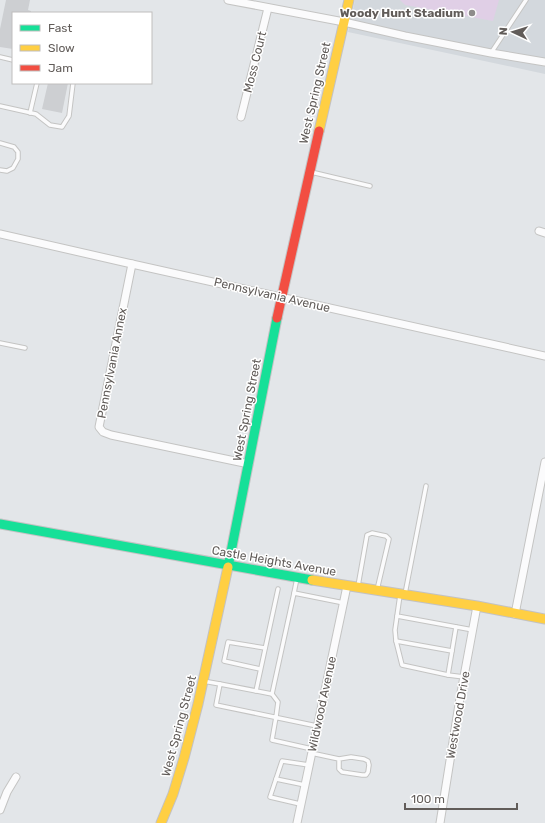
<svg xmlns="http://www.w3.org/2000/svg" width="545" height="823" viewBox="0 0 545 823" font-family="Rubik,sans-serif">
	<rect width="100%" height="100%" fill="#e3e6e9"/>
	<path fill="#d3d8dd" d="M355 0H545V74L348 32Z"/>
	<path fill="#e0cfe6" d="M400 0H499L493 21 405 5Z"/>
	<g fill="#cdcfd2">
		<path d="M6 0H30L28 10 31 11V13H13V49L0 47V29Z"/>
		<path d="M48 83H68L62 113 42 109Z"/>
	</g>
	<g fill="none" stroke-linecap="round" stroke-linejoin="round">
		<defs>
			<g id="lane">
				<path d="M491 53 526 0"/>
				<path d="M0 57 13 60"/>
				<path d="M0 106 36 114 50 125 62 127 69 116 73 83"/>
				<path d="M30 113 37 83"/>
				<path d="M0 143 14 147 18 152V159L13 168 7 171 0 170"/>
				<path d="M311 172 370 186"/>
				<path d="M0 343 25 348"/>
				<path d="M358 586 367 535 372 533 386 536 389 539 377 590"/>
				<path d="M294 593 297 578"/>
				<path d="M405 594 426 486"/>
				<path d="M400 595 397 616 473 630"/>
				<path d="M397 616 395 630 396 641 402 665 448 675"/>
				<path d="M456 627 448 675 464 677"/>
				<path d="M396 641 452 651"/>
				<path d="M260 669 224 661 228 642 265 648"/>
				<path d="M203 681 220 684"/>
				<path d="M256 691 278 589"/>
				<path d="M272 694 294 593 344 603"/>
				<path d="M312 749 272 740 276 717 278 702 272 694 220 684 216 705 317 726"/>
				<path d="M311 753 339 759 351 757 364 759 368 761 369 765 368 772 366 775H362L342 772 339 769V759"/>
				<path d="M276 779 305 785"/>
				<path d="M300 804 270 797 282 761 309 765"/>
			</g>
			<g id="street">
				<path d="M228 0 344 22 405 36 491 53 545 62"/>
				<path d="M241 117 268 8"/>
				<path d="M539 231 545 233"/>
				<path d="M0 234 132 264 545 356"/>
				<path d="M132 264 99 427 103 432 111 435 249 464"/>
				<path d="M515 614 545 462"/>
				<path d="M0 810 7 792 16 777"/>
				<path d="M297 823 347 586"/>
				<path d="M440 823 460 698 477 606"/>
			</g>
			<g id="fast">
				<path d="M0 524 312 580"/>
				<path d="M228 567 277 318"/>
			</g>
			<g id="slow">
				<path d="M319 131 349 0"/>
				<path d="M312 580 477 606 545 619"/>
				<path d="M161 823 173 794 184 758 198 704 228 567"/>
			</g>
			<path id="jam" d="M277 318 319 131"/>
		</defs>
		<use href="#lane" stroke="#c4c4c3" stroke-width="5.5"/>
		<use href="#street" stroke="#c4c4c3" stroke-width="9"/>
		<use href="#fast" stroke="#c3c2c3" stroke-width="11"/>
		<use href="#slow" stroke="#c3c2c3" stroke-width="11"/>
		<use href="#jam" stroke="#c3c2c3" stroke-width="11"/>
		<use href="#lane" stroke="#fbfbfc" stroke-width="3.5"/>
		<use href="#street" stroke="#fbfbfc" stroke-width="7"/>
		<use href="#fast" stroke="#16e098" stroke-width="9"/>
		<use href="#slow" stroke="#ffcf43" stroke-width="9"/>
		<use href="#jam" stroke="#f24e42" stroke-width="9"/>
	</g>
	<circle fill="#8e8c8b" stroke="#fff" stroke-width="1.5" cx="472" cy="13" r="4"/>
	<g text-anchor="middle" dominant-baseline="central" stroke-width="3" stroke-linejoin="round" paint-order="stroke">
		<g font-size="12" font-weight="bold" fill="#615c59" stroke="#fff" text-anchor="end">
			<text x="464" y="13">Woody Hunt Stadium</text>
		</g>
		<g font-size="12" fill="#615c59" stroke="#fff">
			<text transform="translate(255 62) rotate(-76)">Moss Court</text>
			<text transform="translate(315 93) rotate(-77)">West Spring Street</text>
			<text transform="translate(272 295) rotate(13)">Pennsylvania Avenue</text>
			<text transform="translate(112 363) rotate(-79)">Pennsylvania Annex</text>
			<text transform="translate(247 410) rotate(-79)">West Spring Street</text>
			<text transform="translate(274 561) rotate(10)">Castle Heights Avenue</text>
			<text transform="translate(322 704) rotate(-78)">Wildwood Avenue</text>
			<text transform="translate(458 715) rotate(-80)">Westwood Drive</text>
			<text transform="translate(179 726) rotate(-75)">West Spring Street</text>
		</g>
	</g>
	<rect x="12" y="12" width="140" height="72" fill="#ffffff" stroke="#c0bebd"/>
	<rect x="20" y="25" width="20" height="6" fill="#16e098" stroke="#c0bebd"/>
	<text x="48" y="32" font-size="12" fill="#615c59">Fast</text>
	<rect x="20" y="45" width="20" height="6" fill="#ffcf43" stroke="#c0bebd"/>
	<text x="48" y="52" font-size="12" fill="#615c59">Slow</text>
	<rect x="20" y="65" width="20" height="6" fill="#f24e42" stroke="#c0bebd"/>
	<text x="48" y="72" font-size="12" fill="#615c59">Jam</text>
	<g transform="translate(513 32) rotate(274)" stroke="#ffffff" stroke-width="3" paint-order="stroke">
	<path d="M0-3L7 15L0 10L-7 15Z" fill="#615c59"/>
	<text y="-6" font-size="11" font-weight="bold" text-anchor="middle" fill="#615c59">N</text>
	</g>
	<path d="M405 803v6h112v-6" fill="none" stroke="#615c59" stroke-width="2"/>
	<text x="411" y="803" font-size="12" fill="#615c59" stroke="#ffffff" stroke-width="3" paint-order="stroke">100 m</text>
</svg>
